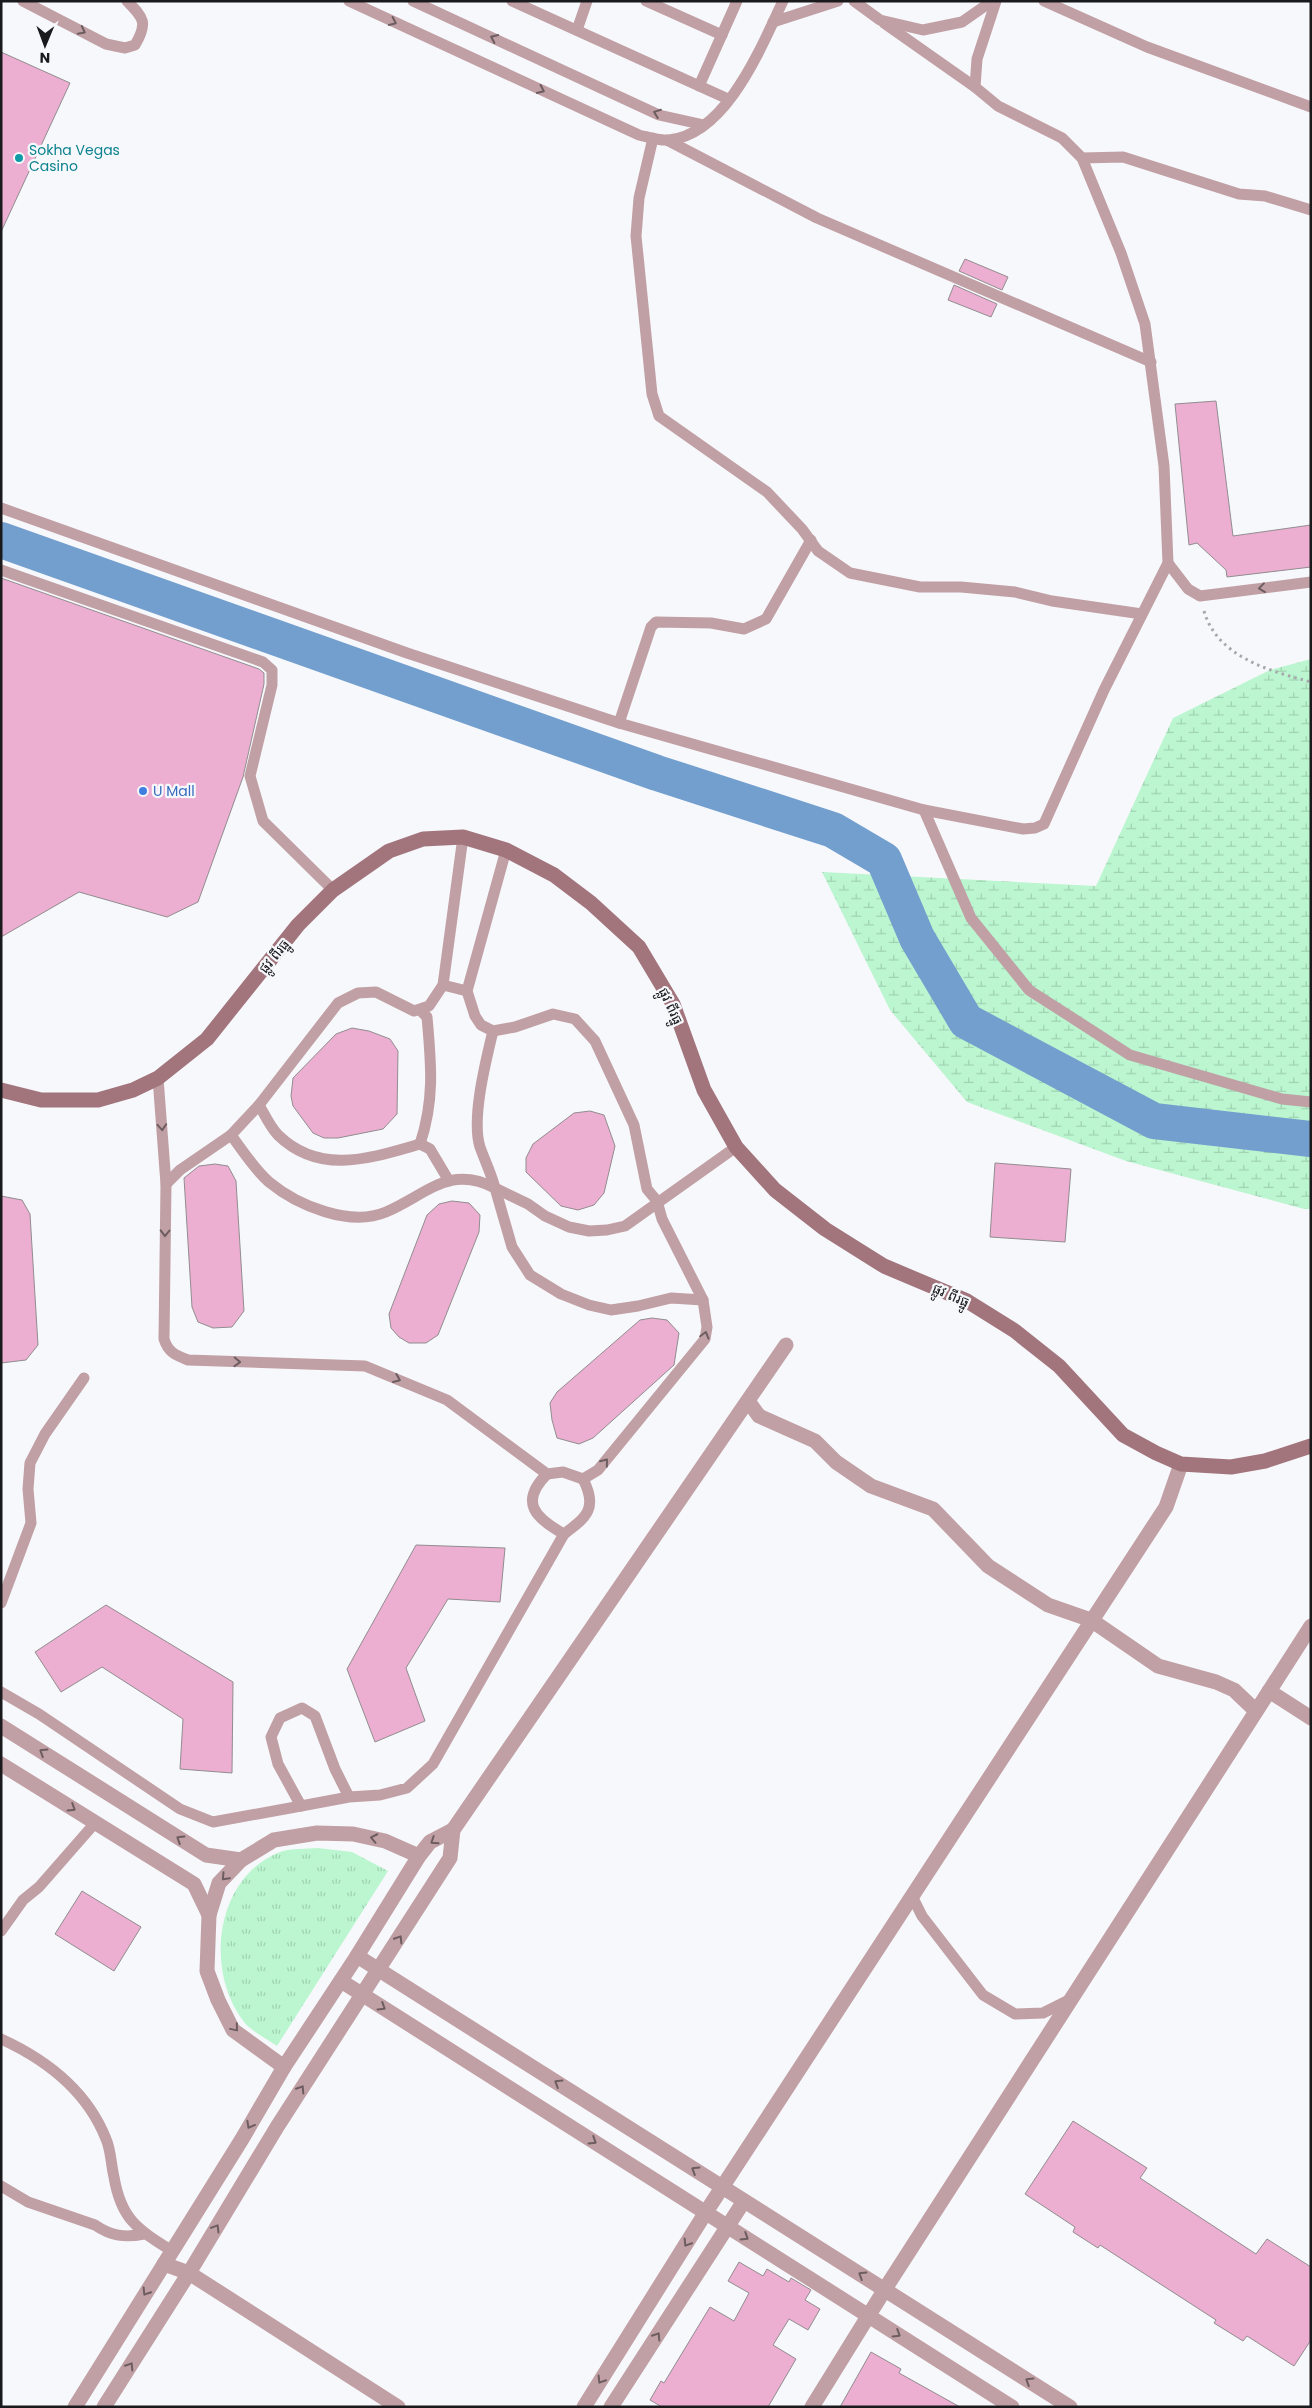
<svg xmlns="http://www.w3.org/2000/svg" width="1312" height="2408" viewBox="0 0 1312 2408" font-family="Poppins,'Noto Sans Khmer',sans-serif">
	<defs>
		<pattern id="grass-tufts" width="24" height="20" patternUnits="userSpaceOnUse" patternTransform="scale(1.25)"><rect width="24" height="20" fill="#bbf6d0"/><path d="M3 7l-1-3M5 7V3M7 7l1-3M15 17l-1-3M17 17v-4M19 17l1-3" fill="none" stroke="#a0d2b2"/></pattern>
		<pattern id="wetland-marsh" width="20" height="14" patternUnits="userSpaceOnUse" patternTransform="scale(1.25)"><rect width="20" height="14" fill="#bbf6d0"/><path d="M1 5h8M5 5V1M11 12h8M15 12V8" fill="none" stroke="#a0d2b2"/></pattern>
	</defs>
	<rect width="100%" height="100%" fill="#f7f8fc"/>
	<path fill="url(#grass-tufts)" d="M318 1848 352 1852 388 1871 277 2046C267 2039 251 2031 244 2022 204 1971 215 1877 280 1852 291 1848 307 1849 318 1848Z"/>
	<path fill="url(#wetland-marsh)" d="M1311 659V1209H1304L1126 1161 967 1102 890 1010 822 872 1096 886 1173 718 1270 670Z"/>
	<g fill="none" stroke-linecap="round" stroke-linejoin="round">
		<path stroke="#739fcf" stroke-width="36" d="M1 540 657 773 833 830 884 860 917 938 966 1021 1154 1121 1311 1139"/>
	</g>
	<g fill="#ecaed1" stroke="#918d8f">
		<path d="M1 52 70 83 1 232Z"/>
		<path d="M965 259 1008 277 1002 290 959 271Z"/>
		<path d="M954 285 997 304 991 317 948 300Z"/>
		<path d="M1216 401 1233 536 1311 525V567L1227 577 1226 570 1197 543 1189 545 1175 404Z"/>
		<path d="M1 578 259 669 264 673V684L243 777 198 902 167 917 79 892 1 937Z"/>
		<path d="M352 1028 369 1031 390 1039 398 1051 397 1114 383 1129 338 1138H324L313 1133 293 1106 291 1096 293 1078 336 1034Z"/>
		<path d="M590 1111 604 1115 615 1146 604 1193 594 1205 578 1210 561 1206 526 1172V1158L533 1144 574 1113Z"/>
		<path d="M995 1163 1071 1169 1065 1242 990 1237Z"/>
		<path d="M215 1164 228 1166 236 1181 244 1311 232 1327 213 1328 198 1322 192 1307 184 1178 199 1166Z"/>
		<path d="M1 1196 22 1200 30 1214 38 1345 26 1360 1 1363Z"/>
		<path d="M452 1201 469 1203 480 1215 479 1232 438 1335 426 1343H409L399 1337 391 1328 389 1314 427 1215 439 1204Z"/>
		<path d="M652 1318 667 1320 679 1333 674 1365 593 1438 579 1444 557 1438 552 1420 550 1403 557 1392 640 1320Z"/>
		<path d="M416 1545 505 1548 500 1602 448 1599 406 1668 425 1721 375 1742 347 1669Z"/>
		<path d="M106 1605 233 1682 232 1773 180 1769 183 1719 102 1667 61 1692 35 1652Z"/>
		<path d="M82 1891 141 1927 114 1971 55 1934Z"/>
		<path d="M1073 2121 1147 2168 1140 2178 1256 2254 1267 2239 1311 2267V2340L1294 2366 1247 2336 1243 2341 1214 2323 1216 2320 1100 2245 1098 2248 1073 2232 1075 2227 1025 2194Z"/>
		<path d="M739 2262 763 2276 767 2269 789 2282 791 2278 811 2290 805 2300 820 2309 808 2330 789 2319 773 2345 796 2359 768 2407H662L650 2400 661 2381 664 2383 710 2307 734 2321 749 2293 728 2281Z"/>
		<path d="M871 2352 901 2369 899 2373 960 2407H840Z"/>
	</g>
	<g fill="none" stroke-linecap="round" stroke-linejoin="round">
		<path stroke="#a7a8ab" stroke-width="3" stroke-dasharray="2.5 4" stroke-linecap="butt" d="M1204 611C1217 657 1270 671 1311 682"/>
		<g stroke="#c0a0a5" stroke-width="11">
			<path d="M23 1 106 44 125 48 135 45C148 23 144 18 127 1"/>
			<path d="M349 1 639 135C648 137 659 141 669 140 727 134 761 47 783 1"/>
			<path d="M413 1 659 115 704 125"/>
			<path d="M512 1 728 99"/>
			<path d="M646 1 722 35"/>
			<path d="M854 1 880 20 923 30 962 22 992 1"/>
			<path d="M1044 1 1147 47 1311 107"/>
			<path d="M773 22 838 1"/>
			<path d="M884 23 975 87"/>
			<path d="M577 30 587 1"/>
			<path d="M699 86 737 1"/>
			<path d="M653 138 639 198 636 236 652 394 659 416 767 492 802 529 818 551 850 573 920 587H961L1015 592 1052 601 1142 614"/>
			<path d="M667 140 817 218 1151 362"/>
			<path d="M1082 158 1123 157 1239 194 1265 196 1311 210"/>
			<path d="M1 508 407 653 619 723 924 810 1023 829 1035 828 1044 824 1104 690 1168 563 1164 466 1145 324 1121 253 1082 158 1062 138 998 106 975 87 977 59 996 1"/>
			<path d="M1168 563 1188 589 1200 596 1311 582"/>
			<path d="M1 570 263 662 272 670V685L250 776 263 821 333 890"/>
			<path d="M619 723 651 627 656 622 711 623 744 629 766 619 811 540"/>
			<path d="M924 810 971 918 1029 990 1130 1055 1282 1099 1311 1102"/>
			<path d="M443 985 467 991"/>
			<path d="M493 1031C486 1060 471 1119 480 1147 485 1161 491 1173 495 1188L528 1204 545 1216 569 1227 589 1231 607 1230 625 1226 736 1147"/>
			<path d="M158 1078 166 1184 164 1339C168 1352 175 1355 188 1360L365 1366 447 1400 547 1474 563 1472 583 1479 598 1470 705 1339 707 1327 703 1300 662 1219 657 1201 647 1189 634 1125 595 1041 575 1019 553 1014 515 1027 493 1031 481 1025 475 1016 467 991 506 850"/>
			<path d="M259 1105C265 1115 270 1127 278 1135 320 1176 371 1158 420 1144L430 1149 449 1181"/>
			<path d="M231 1135C243 1151 254 1169 269 1182 298 1206 350 1227 386 1212 426 1195 449 1164 495 1188L512 1247 530 1275 561 1294 589 1305 611 1310 638 1306 671 1298 703 1300"/>
			<path d="M420 1144C435 1099 431 1063 427 1017L420 1010"/>
			<path d="M166 1184 180 1170 231 1135 259 1105 338 1003 358 993 376 992 414 1011 429 1006 443 985 463 837"/>
			<path d="M547 1474C519 1502 535 1518 564 1534 587 1517 598 1508 583 1479"/>
			<path d="M1 1603 31 1523 28 1489 30 1463 45 1434 84 1378"/>
			<path d="M1 1692 39 1714 180 1809 213 1822 301 1806"/>
			<path d="M349 1797 301 1806 278 1764 271 1737 280 1718 302 1708 315 1716 335 1769 349 1797 380 1795 407 1788 433 1764 564 1534"/>
			<path d="M912 1896 922 1916 983 1995 1015 2014 1043 2013 1071 1999"/>
			<path d="M1 1931 23 1900 39 1887 95 1823"/>
			<path d="M1 2039C47 2060 87 2091 106 2139 111 2150 111 2165 114 2177 121 2219 137 2229 172 2251"/>
			<path d="M1 2186 28 2202 95 2225C111 2236 125 2238 144 2234"/>
		</g>
		<g stroke="#c0a0a5" stroke-width="15">
			<path d="M748 1401 759 1416 815 1441 836 1462 871 1486 933 1509 988 1566 1048 1605 1091 1620 1158 1666 1216 1682 1234 1690 1256 1711"/>
			<path d="M1269 1691 1311 1718"/>
			<path d="M1 1726 206 1855 241 1860"/>
			<path d="M1 1764 194 1884 209 1915"/>
			<path d="M357 1956 1070 2407"/>
			<path d="M341 1981 1012 2407"/>
			<path d="M284 2067 233 2030 218 2000 207 1971 209 1915 219 1883 241 1860 274 1840 317 1833 353 1834 385 1841 419 1856"/>
			<path d="M164 2264 189 2273 398 2407"/>
			<path d="M75 2407 242 2139 284 2067 357 1956 419 1856 430 1842 453 1830"/>
			<path d="M104 2407 189 2273 277 2127 450 1858 453 1830 786 1345"/>
			<path d="M584 2407 706 2212 1166 1507 1181 1464"/>
			<path d="M611 2407 744 2201"/>
			<path d="M812 2407 885 2289 1311 1626"/>
		</g>
		<path stroke="#a2757d" stroke-width="15" d="M1 1090 41 1100H98L133 1090 158 1078 207 1039 298 925 333 890 389 851 423 839 463 837 506 850 554 875 591 903 639 947 673 1004 704 1090 736 1147 775 1190 825 1229 884 1266 967 1301 1015 1331 1059 1366 1123 1435 1156 1453 1181 1464 1231 1467 1265 1461 1311 1446"/>
	</g>
	<defs><path id="oneway-chevron" d="M-2-3.5L2.5 0L-2 3.5" fill="none" stroke-width="1.6" stroke-linecap="round" stroke-linejoin="round" transform="scale(1.25)"/></defs>
	<g stroke="#6d5d60">
		<use href="#oneway-chevron" transform="translate(393 22) rotate(25)"/>
		<use href="#oneway-chevron" transform="translate(82 31) rotate(27)"/>
		<use href="#oneway-chevron" transform="translate(494 38) rotate(-155)"/>
		<use href="#oneway-chevron" transform="translate(541 90) rotate(25)"/>
		<use href="#oneway-chevron" transform="translate(657 113) rotate(-159)"/>
		<use href="#oneway-chevron" transform="translate(1262 588) rotate(173)"/>
		<use href="#oneway-chevron" transform="translate(162 1127) rotate(86)"/>
		<use href="#oneway-chevron" transform="translate(165 1233) rotate(91)"/>
		<use href="#oneway-chevron" transform="translate(705 1335) rotate(-74)"/>
		<use href="#oneway-chevron" transform="translate(237 1362) rotate(2)"/>
		<use href="#oneway-chevron" transform="translate(397 1379) rotate(23)"/>
		<use href="#oneway-chevron" transform="translate(605 1462) rotate(-51)"/>
		<use href="#oneway-chevron" transform="translate(43 1752) rotate(-148)"/>
		<use href="#oneway-chevron" transform="translate(72 1808) rotate(32)"/>
		<use href="#oneway-chevron" transform="translate(374 1838) rotate(-168)"/>
		<use href="#oneway-chevron" transform="translate(180 1839) rotate(-148)"/>
		<use href="#oneway-chevron" transform="translate(434 1841) rotate(147)"/>
		<use href="#oneway-chevron" transform="translate(225 1877) rotate(133)"/>
		<use href="#oneway-chevron" transform="translate(399 1939) rotate(-58)"/>
		<use href="#oneway-chevron" transform="translate(382 2007) rotate(32)"/>
		<use href="#oneway-chevron" transform="translate(235 2028) rotate(50)"/>
		<use href="#oneway-chevron" transform="translate(558 2083) rotate(-148)"/>
		<use href="#oneway-chevron" transform="translate(301 2089) rotate(-57)"/>
		<use href="#oneway-chevron" transform="translate(250 2125) rotate(119)"/>
		<use href="#oneway-chevron" transform="translate(593 2141) rotate(32)"/>
		<use href="#oneway-chevron" transform="translate(695 2170) rotate(-148)"/>
		<use href="#oneway-chevron" transform="translate(216 2228) rotate(-59)"/>
		<use href="#oneway-chevron" transform="translate(745 2237) rotate(32)"/>
		<use href="#oneway-chevron" transform="translate(687 2243) rotate(122)"/>
		<use href="#oneway-chevron" transform="translate(862 2275) rotate(-148)"/>
		<use href="#oneway-chevron" transform="translate(146 2292) rotate(122)"/>
		<use href="#oneway-chevron" transform="translate(897 2334) rotate(32)"/>
		<use href="#oneway-chevron" transform="translate(657 2336) rotate(-57)"/>
		<use href="#oneway-chevron" transform="translate(130 2366) rotate(-57)"/>
		<use href="#oneway-chevron" transform="translate(601 2380) rotate(122)"/>
		<use href="#oneway-chevron" transform="translate(1029 2381) rotate(-148)"/>
	</g>
	<circle fill="#0f9aa8" stroke="#f7f8fc" stroke-width="2" cx="19" cy="158" r="5"/>
	<circle fill="#3f7fe0" stroke="#f7f8fc" stroke-width="2" cx="143" cy="791" r="5"/>
	<g text-anchor="middle" dominant-baseline="central" stroke-width="4.5" stroke-linejoin="round" paint-order="stroke">
		<g font-size="14" fill="#0d838f" stroke="#f7f8fc" text-anchor="start">
			<text x="29" y="150">Sokha Vegas<tspan x="29" dy="16">Casino</tspan></text>
		</g>
		<g font-size="14" fill="#366cbe" stroke="#f7f8fc" text-anchor="start">
			<text x="153" y="791">U Mall</text>
		</g>
		<g font-size="14" fill="#1a1a1c" stroke="#f7f8fc">
			<text transform="translate(274 956) rotate(-51)">ផ្លូវ ពីរធ្នូ</text>
			<text transform="translate(671 1006) rotate(65)">ផ្លូវ ពីរធ្នូ</text>
			<text transform="translate(951 1295) rotate(24)">ផ្លូវ ពីរធ្នូ</text>
		</g>
	</g>
	<rect width="1312" height="2408" fill="none" stroke="#1a1a1c" stroke-width="5"/>
	<g transform="translate(45 45) rotate(181)" stroke="#f7f8fc" stroke-width="4" paint-order="stroke">
	<path d="M0-4L9 19L0 12L-9 19Z" fill="#1a1a1c"/>
	<text y="-8" font-size="14" font-weight="bold" text-anchor="middle" fill="#1a1a1c">N</text>
	</g>
</svg>
